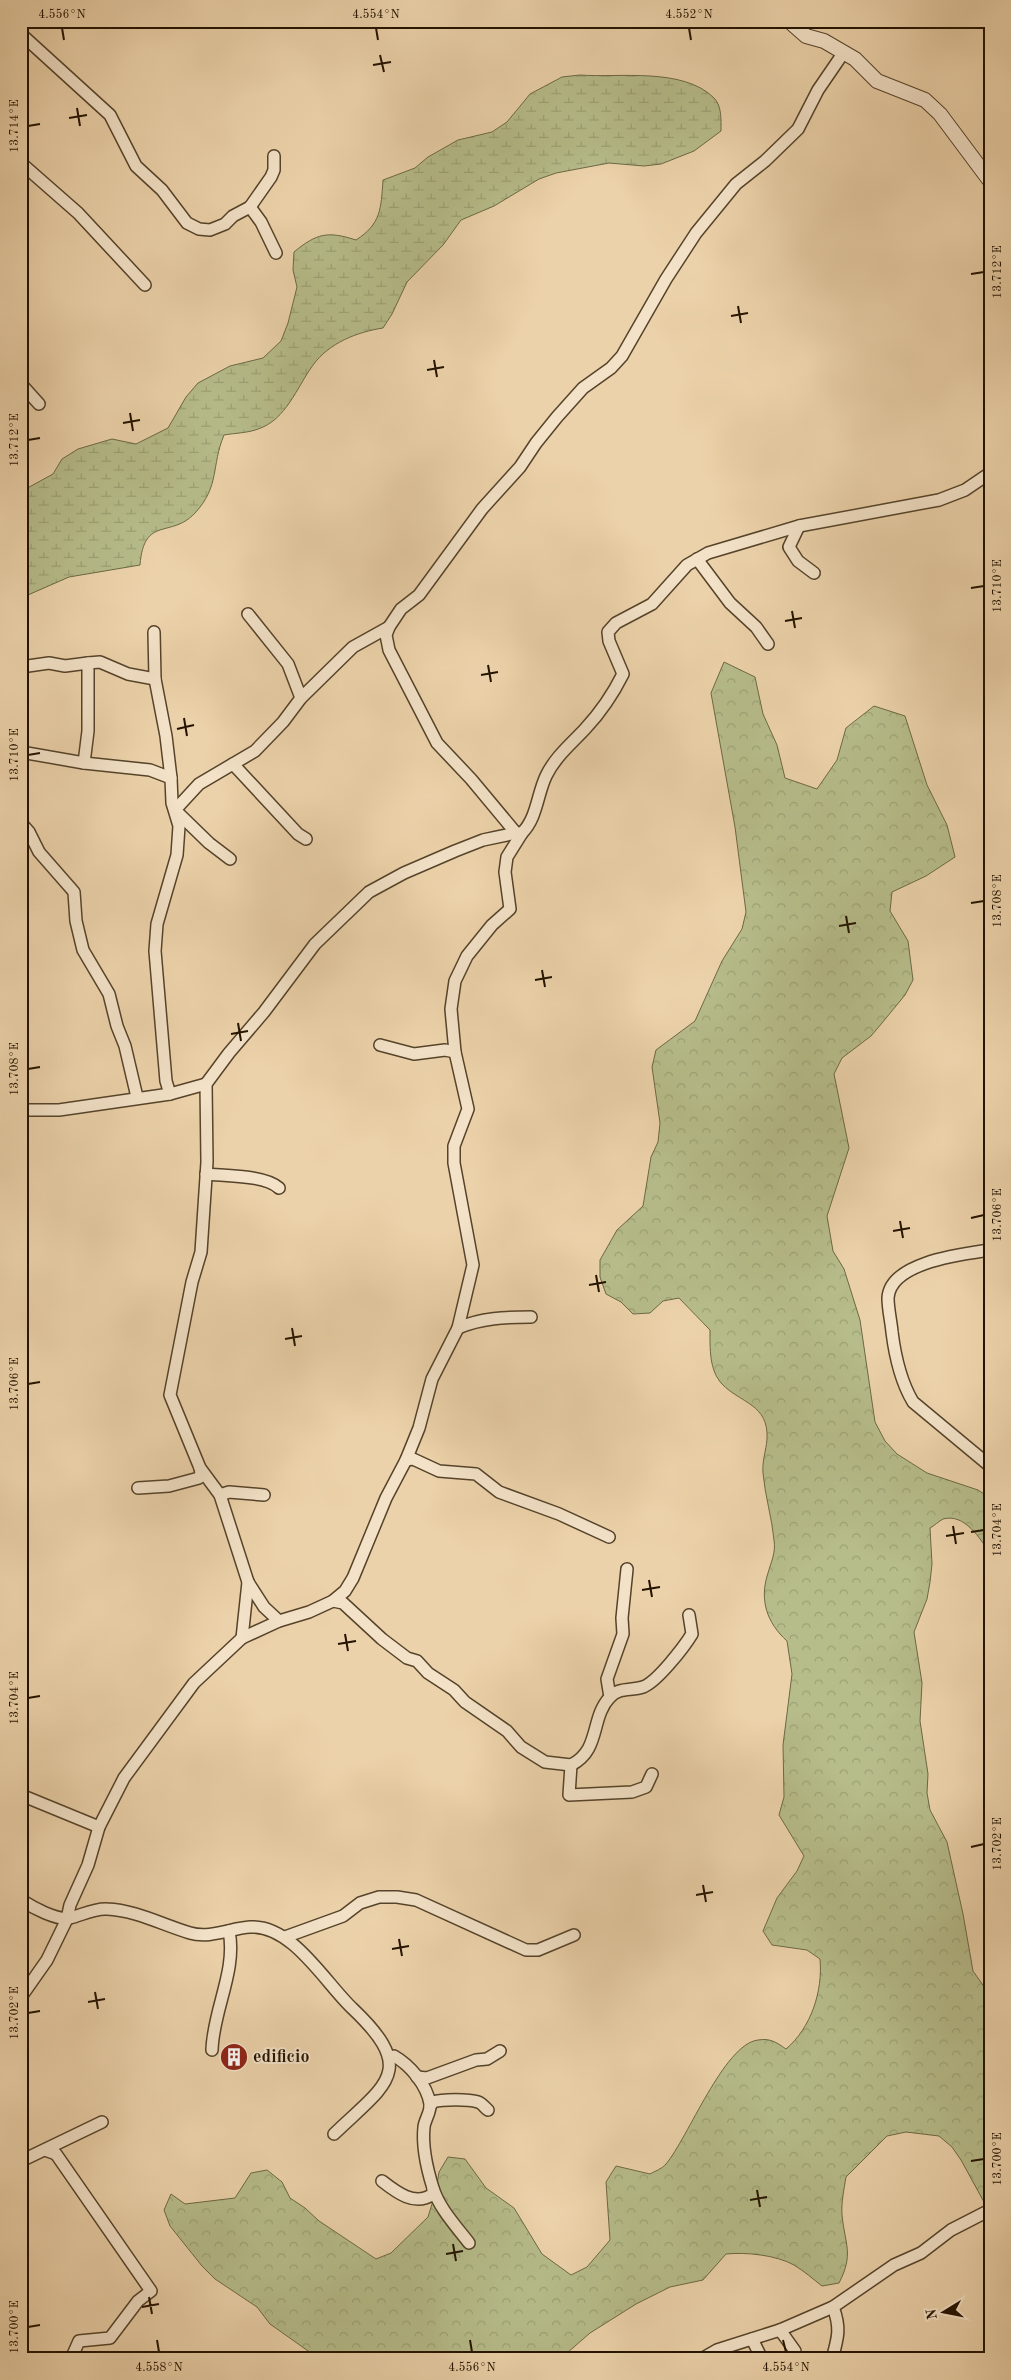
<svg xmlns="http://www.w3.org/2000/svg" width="1011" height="2380" viewBox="0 0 1011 2380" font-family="'Old Standard TT',serif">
	<defs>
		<pattern id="forest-crowns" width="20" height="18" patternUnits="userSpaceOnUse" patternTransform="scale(1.25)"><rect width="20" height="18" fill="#b6bc8a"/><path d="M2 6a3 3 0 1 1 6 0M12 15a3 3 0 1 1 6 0" fill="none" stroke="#9ca175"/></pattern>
		<pattern id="wetland-marsh" width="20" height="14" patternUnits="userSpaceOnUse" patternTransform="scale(1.25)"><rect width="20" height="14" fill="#b6bc8a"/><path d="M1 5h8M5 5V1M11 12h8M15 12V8" fill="none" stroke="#9ca175"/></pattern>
	</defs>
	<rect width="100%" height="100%" fill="#ecd2aa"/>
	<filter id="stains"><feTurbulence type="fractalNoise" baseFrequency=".004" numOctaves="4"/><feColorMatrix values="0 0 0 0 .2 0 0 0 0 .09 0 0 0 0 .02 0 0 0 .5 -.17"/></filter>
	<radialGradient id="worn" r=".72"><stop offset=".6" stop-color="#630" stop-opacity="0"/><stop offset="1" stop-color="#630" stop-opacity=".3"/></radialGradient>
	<path fill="url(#forest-crowns)" stroke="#6c6845" d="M724 662 755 677 763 714 777 745 785 778 817 789 837 760 846 728 874 706 905 716 927 785 947 825 955 857 926 876 892 892 890 911 908 941 913 980 905 995 882 1023 871 1036 842 1058 834 1074 849 1148 827 1216 833 1251 844 1269 860 1320 875 1422 885 1441 897 1454 927 1473 978 1490 990 1498V1553C980 1539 965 1513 943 1519 939 1521 934 1526 930 1528L932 1564 930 1582 927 1599 914 1632 922 1683 920 1721 928 1774 927 1793 930 1810 947 1842 963 1914 973 1971 990 1995V2213L961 2160 952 2147 939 2136 906 2132 887 2136 846 2177C844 2189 841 2203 842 2215 845 2245 854 2254 839 2283L822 2286C813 2279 804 2271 794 2265 776 2255 746 2252 726 2254L703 2280 670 2287 636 2304 590 2333 560 2359H313L311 2353 270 2324 257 2307 215 2279 202 2266 170 2226 164 2210 171 2194 185 2204 235 2198 251 2173 267 2170 282 2182 290 2198 305 2208 319 2221 376 2259 391 2253 428 2217 436 2191 439 2172 448 2157 465 2159 486 2188 514 2208 542 2254 571 2275 587 2267 610 2240 606 2182 616 2166 650 2174C655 2171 662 2169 666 2164 688 2138 724 2044 758 2040 770 2038 776 2042 786 2049 811 2028 823 1991 820 1959L807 1950 772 1945 763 1931 777 1898 797 1871 804 1856 779 1815 784 1797 783 1745 792 1674 787 1641C767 1623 759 1600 768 1573 771 1562 776 1553 774 1540 772 1518 765 1496 763 1473 762 1461 766 1451 767 1439 769 1404 740 1403 722 1384 709 1370 710 1348 710 1330L679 1298 663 1301 650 1313 633 1314 621 1302 606 1294 600 1277V1260L617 1230 643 1206 651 1157 658 1142 660 1123 652 1067 656 1050 695 1021 722 961 742 929 746 912 735 827 711 693Z"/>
	<path fill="url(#wetland-marsh)" stroke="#6c6845" d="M580 75C619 78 683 67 714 98 722 106 721 120 721 131L694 151 661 164 644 166 609 163 556 173 539 179 494 206 461 220 443 245 407 282 392 314 383 328C357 332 329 343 313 365 297 387 286 420 258 429 248 433 235 433 224 435 211 466 220 486 195 513 171 539 144 515 140 565L69 577 21 598 22 491 53 474 62 459 78 449 112 439 136 444 168 428 186 397 198 383 230 366 263 358 281 341 288 323 297 287 293 270 294 252C317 233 328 231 356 240 381 224 381 209 383 180L415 168 428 157 458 140 492 132 507 122 530 94 562 77Z"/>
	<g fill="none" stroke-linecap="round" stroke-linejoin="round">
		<defs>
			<g id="minor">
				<path d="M21 34 110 115 136 166 162 190 187 223 199 229 210 230 225 224 233 216 250 207 271 177 274 170V156"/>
				<path d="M21 163 78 213 145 285"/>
				<path d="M250 207 261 222 276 253"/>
				<path d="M21 384 39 404"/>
				<path d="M799 526 789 547 798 561 814 573"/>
				<path d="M697 559 730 603 756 627 768 644"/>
				<path d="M248 614 288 664 301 698"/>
				<path d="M154 632 155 679 166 736 171 778"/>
				<path d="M21 667 49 663 65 666 88 663"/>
				<path d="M21 752 84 763 150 770 171 778 172 803 179 826 177 855 157 924 155 951 166 1081 170 1094"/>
				<path d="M84 763 88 731V663L100 662 128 674 155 679"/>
				<path d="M233 764 298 834 306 839"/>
				<path d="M21 823 29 832 39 852 74 892 76 921 83 950 109 994 117 1026 125 1046 137 1097"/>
				<path d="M522 833C537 818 537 795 546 776 555 757 571 744 585 729 600 713 613 694 623 674L609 641 608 632 616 623 652 604 687 565 708 553 799 526 939 500 965 490 990 473"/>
				<path d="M230 859 209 843 175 810 199 784 255 751 283 722 301 698 353 647 389 627"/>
				<path d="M380 1045 414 1054 445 1050 455 1052"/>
				<path d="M21 1110H59L170 1094 206 1084"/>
				<path d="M206 1174C225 1176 265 1175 279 1188"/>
				<path d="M990 1250C963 1254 890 1262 888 1298 888 1309 891 1321 892 1332 895 1356 901 1382 913 1402L990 1466"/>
				<path d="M458 1328C481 1318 506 1317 531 1317"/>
				<path d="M406 1460 413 1459 439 1471 476 1474 499 1492 559 1514 609 1537"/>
				<path d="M138 1488 169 1486 199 1478 201 1473 200 1468"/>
				<path d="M220 1495 229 1492 264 1495"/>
				<path d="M248 1582 264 1607 279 1621"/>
				<path d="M333 1601 343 1603 382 1639 407 1658 417 1661 428 1673 454 1690 465 1702 507 1731 521 1747 545 1762 571 1765C601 1750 590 1718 610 1697 619 1687 631 1691 643 1687 657 1682 684 1647 692 1634L689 1615"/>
				<path d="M242 1638 248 1582 220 1495 200 1468 170 1395 192 1282 201 1252 207 1162 206 1084 229 1053 264 1012 315 944 369 892 404 873 455 851 483 840 516 833"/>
				<path d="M610 1697 607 1679 623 1634 622 1618 627 1569"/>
				<path d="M571 1765 569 1795 632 1792 646 1787 652 1774"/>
				<path d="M21 1795 99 1827"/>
				<path d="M21 1900C32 1907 57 1921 70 1918 82 1915 95 1908 107 1909 135 1910 163 1925 190 1933 210 1939 231 1928 250 1927 292 1924 326 1984 353 2009 418 2071 386 2084 334 2134"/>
				<path d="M285 1937 343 1916 360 1903 379 1897H397L416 1900 526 1950H538L574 1935"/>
				<path d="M21 1997 47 1960 67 1919 70 1905 88 1865 99 1827 124 1778 194 1683 242 1638 279 1621 309 1612 333 1601 345 1591 353 1578 386 1498 406 1460 419 1428 432 1379 458 1328 473 1265 454 1163V1146L468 1109 455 1052 451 1009 455 981 467 956 492 925 510 909 505 872 507 857 522 833H516L471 779 437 743 389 650 386 635 389 627 401 609 419 595 482 509 520 467 536 443 557 417 583 388 611 368 622 356 666 279 696 233 736 184 765 161 798 129 818 90 844 52"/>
				<path d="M212 2050C213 2010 237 1971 229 1931"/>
				<path d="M390 2058 394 2056C410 2065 427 2085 430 2104 431 2112 425 2119 424 2127 422 2146 427 2169 433 2188 439 2208 456 2226 469 2243"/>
				<path d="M417 2077 427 2078 476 2060 487 2059 500 2051"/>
				<path d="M430 2106 433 2102C442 2099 469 2099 478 2102 482 2103 485 2108 488 2110"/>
				<path d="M45 2150 56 2154 151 2291 138 2301 110 2338 79 2341 71 2359"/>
				<path d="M21 2161 102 2122"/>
				<path d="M382 2181C396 2192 415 2207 433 2194V2189"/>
				<path d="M780 2330 795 2351"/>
				<path d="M752 2339 762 2359"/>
				<path d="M691 2359 703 2358 717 2350 780 2330 833 2307 894 2265 921 2253 951 2230 990 2210"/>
				<path d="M832 2359C838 2338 841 2328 833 2307"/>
			</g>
			<path id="tertiary" d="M789 21 806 36 824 41 855 59 877 81 925 100 940 114 990 181"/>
		</defs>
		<use href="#minor" stroke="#55432a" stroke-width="14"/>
		<use href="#tertiary" stroke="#55432a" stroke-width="16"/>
		<use href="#minor" stroke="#f3e2c8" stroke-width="11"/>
		<use href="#tertiary" stroke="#f3e2c8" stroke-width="14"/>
	</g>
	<path fill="none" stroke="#231300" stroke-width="2" d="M62 28 64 40M376 28 378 40M689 28 691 40M380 55 384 72M373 65 391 62M77 108 80 126M69 118 87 115M28 126 40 124M971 274 984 272M738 306 741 323M731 316 748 313M434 360 437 377M427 370 444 367M130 413 133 431M123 423 140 420M28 440 40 438M971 588 984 586M792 611 795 628M785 621 802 618M488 665 491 682M481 675 498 672M184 718 187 736M177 729 194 725M28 755 40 753M971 903 984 901M846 916 849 933M839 926 856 923M542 970 545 987M535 980 552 977M238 1023 241 1041M231 1034 248 1031M28 1069 40 1067M971 1218 984 1215M900 1221 903 1238M893 1231 910 1228M596 1275 599 1292M589 1285 606 1282M292 1328 295 1346M285 1339 302 1336M28 1384 40 1382M953 1526 956 1544M971 1532 984 1530M946 1536 964 1533M649 1580 652 1597M642 1590 660 1587M345 1634 348 1651M338 1644 356 1641M28 1698 40 1696M971 1847 984 1844M703 1885 706 1902M696 1895 713 1892M399 1939 402 1956M392 1949 409 1946M95 1992 98 2009M88 2002 105 1999M28 2013 40 2011M971 2161 984 2159M757 2190 760 2207M750 2200 767 2197M453 2244 456 2261M446 2254 463 2251M149 2297 152 2314M142 2307 159 2304M28 2327 40 2325M157 2340 159 2352M470 2340 472 2352M783 2340 786 2352"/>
	<defs>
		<symbol id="building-disc" viewBox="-11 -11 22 22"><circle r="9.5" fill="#8f2418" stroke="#f3e2c8"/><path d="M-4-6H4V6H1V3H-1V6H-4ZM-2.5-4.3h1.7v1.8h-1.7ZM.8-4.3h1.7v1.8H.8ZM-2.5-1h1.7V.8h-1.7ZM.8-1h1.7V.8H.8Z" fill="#fff"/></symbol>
	</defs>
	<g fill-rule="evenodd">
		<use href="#building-disc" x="218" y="2041" width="32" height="32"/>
	</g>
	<g text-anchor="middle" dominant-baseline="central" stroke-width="4" stroke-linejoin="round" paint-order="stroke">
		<g font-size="18" font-weight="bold" fill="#231300" stroke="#f3e2c8" text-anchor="start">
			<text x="253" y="2057">edificio</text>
		</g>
	</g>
	<rect width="1011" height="2380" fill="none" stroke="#ecd2aa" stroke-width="55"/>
	<g transform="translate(944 2312) rotate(260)" stroke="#f3e2c8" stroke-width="4" paint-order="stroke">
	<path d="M0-4L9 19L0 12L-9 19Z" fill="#231300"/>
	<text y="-8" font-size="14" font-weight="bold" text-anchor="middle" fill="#231300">N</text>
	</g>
	<rect x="28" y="28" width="956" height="2324" fill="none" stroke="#231300" stroke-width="2"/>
	<g font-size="12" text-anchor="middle" fill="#231300">
		<text x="62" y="18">4.556°N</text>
		<text x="376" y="18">4.554°N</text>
		<text x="689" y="18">4.552°N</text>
		<text transform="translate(14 126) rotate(-90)" y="4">13.714°E</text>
		<text transform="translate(997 272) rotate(-90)" y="4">13.712°E</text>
		<text transform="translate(14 440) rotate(-90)" y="4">13.712°E</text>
		<text transform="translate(997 586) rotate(-90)" y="4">13.710°E</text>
		<text transform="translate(14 755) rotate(-90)" y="4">13.710°E</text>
		<text transform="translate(997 901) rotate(-90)" y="4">13.708°E</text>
		<text transform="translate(14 1069) rotate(-90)" y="4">13.708°E</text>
		<text transform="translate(997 1215) rotate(-90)" y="4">13.706°E</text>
		<text transform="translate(14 1384) rotate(-90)" y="4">13.706°E</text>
		<text transform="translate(997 1530) rotate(-90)" y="4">13.704°E</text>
		<text transform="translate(14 1698) rotate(-90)" y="4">13.704°E</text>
		<text transform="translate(997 1844) rotate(-90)" y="4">13.702°E</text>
		<text transform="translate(14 2013) rotate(-90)" y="4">13.702°E</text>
		<text transform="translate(997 2159) rotate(-90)" y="4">13.700°E</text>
		<text transform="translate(14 2327) rotate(-90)" y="4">13.700°E</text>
		<text x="159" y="2371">4.558°N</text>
		<text x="472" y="2371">4.556°N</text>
		<text x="786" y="2371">4.554°N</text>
	</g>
	<rect width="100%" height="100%" filter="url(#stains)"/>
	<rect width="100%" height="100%" fill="url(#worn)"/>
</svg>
